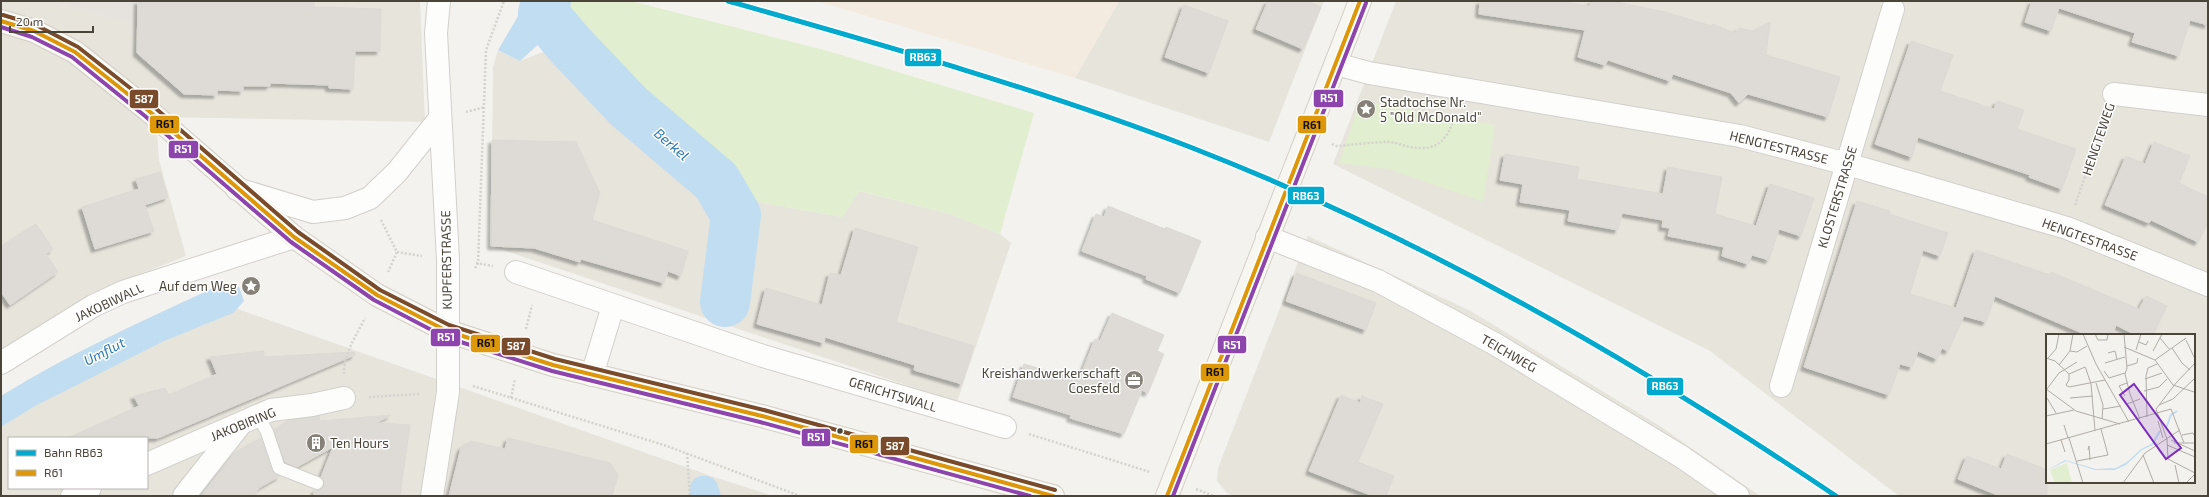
<svg xmlns="http://www.w3.org/2000/svg" width="2209" height="497" viewBox="0 0 2209 497" font-family="'Exo 2',sans-serif">
	<defs>
		<filter id="shadow"><feDropShadow dx="-3.5" dy="3.5" stdDeviation="1" flood-color="#0004"/></filter>
	</defs>
	<rect width="100%" height="100%" fill="#f4f2ee"/>
	<g fill="#e7e4dc" fill-rule="evenodd">
		<path d="M1 1H420L425 122 156 117 159 160 186 256 93 293 1 361Z"/>
		<path d="M1119 1H1324L1269 142 1075 78Z"/>
		<path d="M1396 1H2208V496H1899L1710 351 1333 164ZM2047 335H2194V482H2047Z"/>
		<path d="M551 49 590 89 634 128 690 172 716 198 741 199 842 217 859 191 950 214 1000 234 1011 243 957 402 491 246 493 67 498 50 520 61Z"/>
		<path d="M1308 236 1469 310 1660 426 1760 496H1234L1227 493 1217 481 1218 468Z"/>
		<path d="M212 300 714 477 773 496H1V413ZM9 438H147V488H9Z"/>
	</g>
	<path fill="#f3ebdf" d="M817 1H1119L1075 78Z"/>
	<g fill="#e1eecf">
		<path d="M567 1H631L828 51 1034 113 1000 234 950 214 860 191 842 217 741 199 695 149 636 98 562 23Z"/>
		<path d="M1360 101 1495 125 1483 202 1389 169 1339 163Z"/>
	</g>
	<path fill="#e6e3df" d="M54 1H138V25Z"/>
	<g fill="#c0ddf1">
		<path d="M527 1H567L562 23 520 61 498 50Z"/>
		<path d="M220 285 239 287 244 301 233 313 164 341 33 407 1 427V396C70 353 146 319 220 285Z"/>
	</g>
	<g fill="none" stroke-linecap="round" stroke-linejoin="round">
		<path stroke="#c0ddf1" stroke-width="29" d="M704 490 706 496"/>
		<path stroke="#c0ddf1" stroke-width="50" d="M546 1 543 13 570 45 629 107 716 181 736 215 725 302"/>
	</g>
	<g fill="#dedbd6" stroke="#dcd9d4" filter="url(#shadow)">
		<path d="M138 1H314V7L381 9 380 51H355L353 89 329 88V85L270 83V86H243V91L217 90V95L184 94 137 53Z"/>
		<path d="M1268 1H1307L1321 7 1303 49 1256 29Z"/>
		<path d="M1480 1H1557L1590 6 1591 1H1612L1665 12 1712 26V24L1735 33 1739 28 1753 31 1770 22 1766 55 1840 77 1828 117 1748 94 1739 103 1731 93 1673 74 1670 81 1608 60 1605 65 1578 57 1585 30 1479 14Z"/>
		<path d="M2032 1H2208V25L2190 20 2179 56 2132 42 2135 33 2059 8 2051 31 2025 22Z"/>
		<path d="M1184 5 1228 21 1209 73 1165 57Z"/>
		<path d="M1911 41 1953 55 1940 91 1994 109 1997 101 2024 110 2017 129 2076 149 2062 189 2029 177 2030 175 1918 137 1912 157 1875 144Z"/>
		<path d="M492 140 576 142 600 193 592 220 688 251 681 276 668 271 664 283 581 259 580 262 534 248 491 246Z"/>
		<path d="M2154 142 2190 156 2179 183 2208 197V222L2198 242 2151 220 2149 223 2105 205 2126 156 2145 164Z"/>
		<path d="M1505 154 1579 167 1577 179 1663 194 1668 167 1722 177 1715 214 1756 226 1770 184 1814 198 1801 236 1779 229 1769 260 1752 255 1748 264 1722 256 1724 247 1668 236 1670 228 1662 227 1663 220 1622 213 1618 230 1568 221 1570 210 1520 202 1523 184 1500 180Z"/>
		<path d="M160 172 168 197 145 205 154 231 95 249 82 207 139 189 136 179Z"/>
		<path d="M1857 201 1890 211 1889 214 1948 233 1940 256 1923 250 1910 294 1956 308 1976 250 2050 275 2051 272 2139 309 2146 296 2167 306 2153 335H2136L2116 325 2112 335H2087L1995 296 1986 322 1964 316 1948 351 1942 348 1937 359 1918 351 1912 367 1900 364 1889 395 1804 367Z"/>
		<path d="M1108 206 1165 229 1166 227 1201 241 1180 293 1146 279 1147 276 1082 251 1096 214 1104 217Z"/>
		<path d="M36 224 53 249 46 254 58 272 10 305 1 292V247Z"/>
		<path d="M855 228 918 247 896 322 974 346 962 384 914 370 915 365 825 337 824 343 757 324 766 288 822 305 830 273 841 275Z"/>
		<path d="M1296 273 1376 303 1366 330 1286 301Z"/>
		<path d="M1112 313 1164 335 1157 351 1164 354 1148 393 1142 390 1124 434 1070 418 1071 415 1013 397 1024 364 1079 380 1095 339 1100 341Z"/>
		<path d="M264 351V357L354 352 355 355 158 438H68L139 406 134 396 165 388 169 395 217 374 210 357Z"/>
		<path d="M1341 395 1360 403 1362 396 1383 404 1358 462 1394 476 1386 496H1373L1309 471Z"/>
		<path d="M391 415 376 423 410 425 400 496H313L315 490 321 489 324 486V482L321 477 333 447 297 467 285 462 274 430 290 420 319 416 320 421Z"/>
		<path d="M261 438 272 471 280 476 259 488 253 496H201L233 454Z"/>
		<path d="M508 438 610 463 618 475 612 496H449L461 448 471 441 505 449Z"/>
		<path d="M2007 454 2047 470V496H2000L1958 479 1967 456 2001 469Z"/>
	</g>
	<g fill="none" stroke-linecap="round" stroke-linejoin="round">
		<defs>
			<path id="lane" d="M258 416 267 432 279 468 317 483"/>
			<g id="street">
				<path d="M1336 64 1369 73 1740 136 1847 164 2067 228 2208 285"/>
				<path d="M2114 94 2208 105"/>
				<path d="M237 189 313 212 345 208 370 198 397 172 440 118"/>
				<path d="M1267 237 1378 281 1495 344 1682 457 1738 496"/>
				<path d="M516 272 763 356 1005 427"/>
				<path d="M1 363 93 306 123 292 294 237"/>
				<path d="M592 375 613 306"/>
				<path d="M1781 386 1893 9"/>
				<path d="M147 464 271 410 312 405 344 398"/>
				<path d="M72 496 90 488"/>
				<path d="M184 496 239 426"/>
				<path d="M432 496 448 392V260L436 33 439 1"/>
			</g>
			<g id="secondary">
				<path d="M1 21 34 31 75 52 149 111 294 237 377 295 447 331 553 365 762 416 1053 496"/>
				<path d="M1167 496 1360 1"/>
			</g>
		</defs>
		<use href="#lane" stroke="#d2d0cb" stroke-width="14"/>
		<use href="#street" stroke="#d2d0cb" stroke-width="24"/>
		<use href="#secondary" stroke="#d3cfc5" stroke-width="24"/>
		<g stroke="#d3d2cc" stroke-width="2.5" stroke-dasharray="2 2" stroke-linecap="butt">
			<path d="M466 112 485 107"/>
			<path d="M1332 144 1336 146C1353 145 1371 142 1389 142 1396 142 1403 146 1410 147 1439 152 1448 139 1456 113"/>
			<path d="M2075 205 2106 117"/>
			<path d="M381 220 397 252 388 272"/>
			<path d="M397 252 422 256"/>
			<path d="M476 263 493 266"/>
			<path d="M475 268 478 263 486 50 504 1"/>
			<path d="M526 329 532 305"/>
			<path d="M344 374C343 355 357 334 365 318"/>
			<path d="M473 386 667 446 800 496"/>
			<path d="M369 397 421 394"/>
			<path d="M511 398 515 379"/>
			<path d="M1029 434 1150 472"/>
			<path d="M687 453 690 496"/>
			<path d="M1196 489 1214 496"/>
		</g>
		<use href="#lane" stroke="#fdfdfc" stroke-width="12"/>
		<use href="#street" stroke="#fdfdfc" stroke-width="22"/>
		<use href="#secondary" stroke="#f7f6f1" stroke-width="22"/>
		<defs>
			<g id="bus-1">
				<path d="M1 21 34 31 75 52 149 111 294 237 377 295 447 331 553 365 762 416 1053 496"/>
				<path d="M1167 496 1360 1"/>
			</g>
			<g id="bus-2">
				<path d="M1 27 32 37 72 57 145 116 291 242 374 300 445 337 552 371 760 422 1030 496"/>
				<path d="M1173 496 1366 3"/>
			</g>
			<path id="bus-3" d="M3 15 36 25 78 47 153 106 298 232 380 290 449 325 555 359 764 410 1055 490"/>
		</defs>
		<use href="#bus-1" stroke="#fff" stroke-width="7"/>
		<use href="#bus-2" stroke="#fff" stroke-width="7"/>
		<use href="#bus-3" stroke="#fff" stroke-width="7"/>
		<use href="#bus-1" stroke="#dd9709" stroke-width="4"/>
		<use href="#bus-2" stroke="#8e44ad" stroke-width="4"/>
		<use href="#bus-3" stroke="#7a4b2a" stroke-width="4"/>
		<defs>
			<path id="rail-1" d="M728 1C883 45 1039 89 1190 147 1419 236 1632 359 1836 496"/>
		</defs>
		<use href="#rail-1" stroke="#fff" stroke-width="8"/>
		<use href="#rail-1" stroke="#00a9ce" stroke-width="5"/>
	</g>
	<defs>
		<symbol id="sight-disc" viewBox="-11 -11 22 22"><circle r="9.5" fill="#868178" stroke="#fff"/><path d="M0-6L1.8-2.2L6-1.7L2.9 1.2L3.7 5.4L0 3.3L-3.7 5.4L-2.9 1.2L-6-1.7L-1.8-2.2Z" fill="#fff"/></symbol>
		<symbol id="office-disc" viewBox="-11 -11 22 22"><circle r="9.5" fill="#868178" stroke="#fff"/><path d="M-6-3h4V-5.5h4V-3h4V5H-6ZM-1-4.5V-3h2v-1.5ZM-6 0V1H6V0Z" fill="#fff"/></symbol>
		<symbol id="building-disc" viewBox="-11 -11 22 22"><circle r="9.5" fill="#868178" stroke="#fff"/><path d="M-4-6H4V6H1V3H-1V6H-4ZM-2.5-4.3h1.7v1.8h-1.7ZM.8-4.3h1.7v1.8H.8ZM-2.5-1h1.7V.8h-1.7ZM.8-1h1.7V.8H.8Z" fill="#fff"/></symbol>
	</defs>
	<g fill-rule="evenodd">
		<use href="#sight-disc" x="1355" y="98" width="22" height="22"/>
		<use href="#sight-disc" x="240" y="275" width="22" height="22"/>
		<use href="#office-disc" x="1123" y="369" width="22" height="22"/>
		<use href="#building-disc" x="305" y="432" width="22" height="22"/>
	</g>
	<circle fill="#4b4439" stroke="#fff" stroke-width="1.5" cx="840" cy="431" r="3.5"/>
	<g text-anchor="middle" dominant-baseline="central" stroke-width="3" stroke-linejoin="round" paint-order="stroke">
		<g font-size="13" fill="#4b4439" stroke="#fff" text-anchor="start">
			<text x="1380" y="102">Stadtochse Nr.<tspan x="1380" dy="15">5 "Old McDonald"</tspan></text>
			<text x="237" y="286" text-anchor="end">Auf dem Weg</text>
			<text x="1120" y="373" text-anchor="end">Kreishandwerkerschaft<tspan x="1120" dy="15">Coesfeld</tspan></text>
			<text x="330" y="443">Ten Hours</text>
		</g>
		<g font-size="13" fill="#4b4439" stroke="#fff">
			<text transform="translate(2098 139) rotate(-71)">HENGTEWEG</text>
			<text transform="translate(1779 147) rotate(14)">HENGTESTRASSE</text>
			<text transform="translate(1837 197) rotate(-73)">KLOSTERSTRASSE</text>
			<text transform="translate(2090 239) rotate(20)">HENGTESTRASSE</text>
			<text transform="translate(446 260) rotate(-91)">KUPFERSTRASSE</text>
			<text transform="translate(109 302) rotate(-25)">JAKOBIWALL</text>
			<text transform="translate(1509 353) rotate(30)">TEICHWEG</text>
			<text transform="translate(893 394) rotate(17)">GERICHTSWALL</text>
			<text transform="translate(243 424) rotate(-22)">JAKOBIRING</text>
		</g>
		<g font-size="14" font-style="italic" fill="#2e7ab2" stroke="#fff">
			<text transform="translate(672 144) rotate(41)">Berkel</text>
			<text transform="translate(104 351) rotate(-27)">Umflut</text>
		</g>
	</g>
	<g transform="translate(2046 334)">
		<rect width="149" height="149" fill="#f4f2ee"/>
		<path d="M21 129 26 149H9L4 136Z" fill="#e1eecf"/>
		<path d="M109 108 111 109 96 116 80 131 69 136H49L20 127 0 137 19 126 50 135 70 134 81 128 95 115Z" fill="#c0ddf1"/>
		<path fill="none" stroke="#c0ddf1" stroke-width="2" d="M120 94 125 81 131 77M107 109 114 97"/>
		<path fill="none" stroke="#b0aca6" stroke-width="1" d="M37 0 50 30 83 88M49 0 52 6H61L62 0M78 0 81 34 79 40 84 60 94 85M114 4 124 16M140 6 149 25M93 8 100 11 102 7M78 13 109 26M126 14 136 29 144 36M90 16 95 0M24 17 31 18 41 12M107 17 116 0M62 19 69 17 71 25M0 24 9 27 23 40M2 24 10 15 13 0M109 26 127 51 148 58M109 26 140 4 138 6M59 29 79 23M149 29 130 49 110 75 121 105 122 125 149 139M13 31 24 17 27 0M81 32 91 29 92 24M58 37 63 44 79 39M23 40 39 33 40 35 45 50 49 97M23 40V46L20 51 23 53 59 46M99 45 116 39M50 49 57 71 56 85M0 55 30 77 74 90M1 55 13 39 31 28M98 57 113 53 121 45M79 62 73 52 81 49M1 64 10 79M24 64 47 62M81 70 94 65M113 71 127 65 149 44M57 75 75 72M0 82 28 76M101 83 100 42 102 34 111 30M112 87 117 104M18 91 22 104M136 101 147 99 148 101M23 104 37 149M15 106 19 118M125 106 149 117M128 109H149M0 110 125 75 138 109M121 111 149 123M42 116 43 112 44 126M97 121 108 149M31 127 62 121 55 95M129 131 133 149M77 149 99 119 134 96M140 149 149 140"/>
		<path fill="#7b2cbf" fill-opacity="0.15" stroke="#7b2cbf" stroke-width="2" d="M88 50 135 114 120 125 74 61Z"/>
		<rect width="149" height="149" fill="none" stroke="#4b4439" stroke-width="2"/>
	</g>
	<g stroke="#fff" stroke-width="1.5">
		<rect x="904" y="48" width="38" height="19" rx="4" fill="#00a9ce"/>
		<rect x="1313" y="89" width="31" height="19" rx="4" fill="#8e44ad"/>
		<rect x="129" y="89" width="30" height="20" rx="4" fill="#7a4b2a"/>
		<rect x="149" y="115" width="31" height="19" rx="4" fill="#dd9709"/>
		<rect x="1297" y="115" width="30" height="19" rx="4" fill="#dd9709"/>
		<rect x="168" y="140" width="31" height="19" rx="4" fill="#8e44ad"/>
		<rect x="1287" y="186" width="38" height="19" rx="4" fill="#00a9ce"/>
		<rect x="430" y="328" width="31" height="19" rx="4" fill="#8e44ad"/>
		<rect x="470" y="334" width="31" height="19" rx="4" fill="#dd9709"/>
		<rect x="1217" y="335" width="30" height="19" rx="4" fill="#8e44ad"/>
		<rect x="501" y="337" width="30" height="19" rx="4" fill="#7a4b2a"/>
		<rect x="1200" y="363" width="30" height="19" rx="4" fill="#dd9709"/>
		<rect x="1646" y="377" width="38" height="19" rx="4" fill="#00a9ce"/>
		<rect x="801" y="428" width="30" height="19" rx="4" fill="#8e44ad"/>
		<rect x="849" y="434" width="30" height="20" rx="4" fill="#dd9709"/>
		<rect x="880" y="436" width="30" height="20" rx="4" fill="#7a4b2a"/>
	</g>
	<g font-size="11" text-anchor="middle" font-weight="bold" fill="#fff">
		<text x="923" y="61">RB63</text>
		<text x="1329" y="102">R51</text>
		<text x="144" y="103">587</text>
		<text x="183" y="153">R51</text>
		<text x="1306" y="200">RB63</text>
		<text x="446" y="341">R51</text>
		<text x="1232" y="349">R51</text>
		<text x="516" y="350">587</text>
		<text x="1665" y="390">RB63</text>
		<text x="816" y="441">R51</text>
		<text x="895" y="450">587</text>
	</g>
	<g font-size="11" text-anchor="middle" font-weight="bold" fill="#111">
		<text x="165" y="128">R61</text>
		<text x="1312" y="129">R61</text>
		<text x="486" y="347">R61</text>
		<text x="1215" y="376">R61</text>
		<text x="864" y="448">R61</text>
	</g>
	<rect width="2209" height="497" fill="none" stroke="#4b4439" stroke-width="4"/>
	<rect x="8" y="437" width="140" height="52" fill="#ffffff" stroke="#b7b4b0"/>
	<rect x="16" y="450" width="20" height="6" fill="#00a9ce" stroke="#b7b4b0"/>
	<text x="44" y="457" font-size="12" fill="#4b4439">Bahn RB63</text>
	<rect x="16" y="470" width="20" height="6" fill="#dd9709" stroke="#b7b4b0"/>
	<text x="44" y="477" font-size="12" fill="#4b4439">R61</text>
	<path d="M10 26v6h83v-6" fill="none" stroke="#4b4439" stroke-width="2"/>
	<text x="16" y="26" font-size="12" fill="#4b4439" stroke="#ffffff" stroke-width="3" paint-order="stroke">20 m</text>
</svg>
